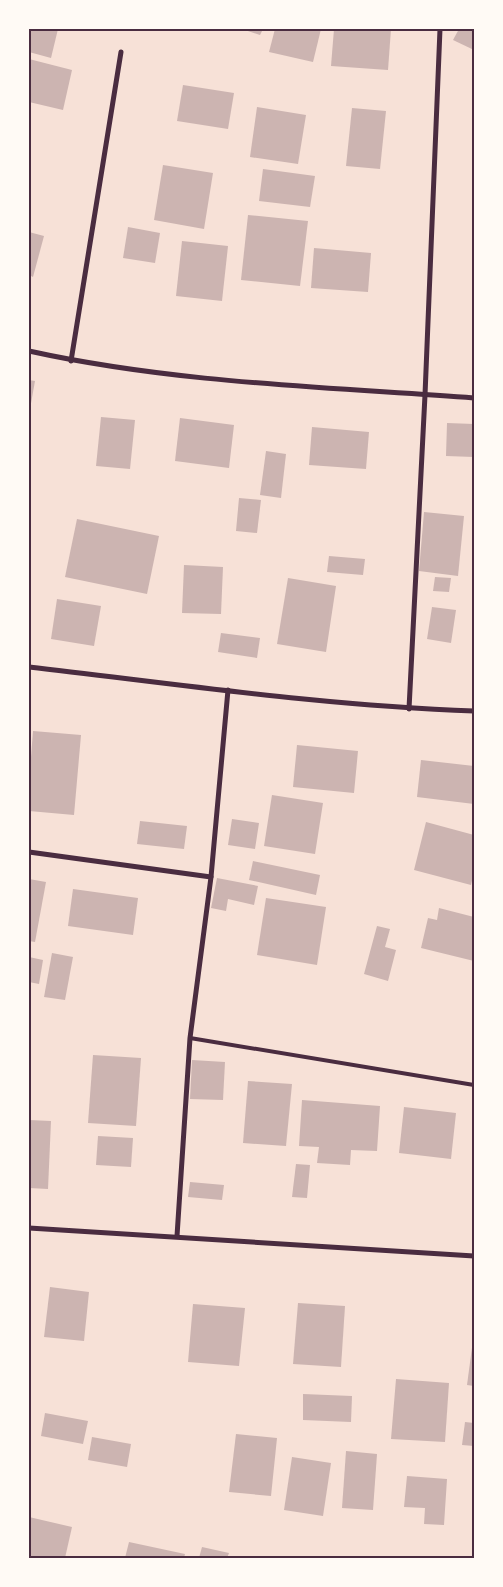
<svg xmlns="http://www.w3.org/2000/svg" width="503" height="1587" viewBox="0 0 503 1587" font-family="Overpass,sans-serif">
	<rect width="100%" height="100%" fill="#f7e1d7"/>
	<g fill="#ccb4b1">
		<path d="M29 29H58L51 58 29 52Z"/>
		<path d="M242 29H263L260 35Z"/>
		<path d="M275 29H321L313 62 269 52Z"/>
		<path d="M334 29H391L388 70 331 66Z"/>
		<path d="M459 29H474V50L453 40Z"/>
		<path d="M29 59 72 70 63 110 29 102Z"/>
		<path d="M183 85 234 93 228 129 177 121Z"/>
		<path d="M257 107 306 115 298 164 250 157Z"/>
		<path d="M352 108 386 111 380 169 346 166Z"/>
		<path d="M163 165 213 173 204 229 154 220Z"/>
		<path d="M263 169 315 176 310 207 259 201Z"/>
		<path d="M248 215 308 221 300 286 241 280Z"/>
		<path d="M128 227 160 233 155 263 123 258Z"/>
		<path d="M29 232 44 236 33 277 29 275Z"/>
		<path d="M182 241 228 246 222 301 176 296Z"/>
		<path d="M314 248 371 253 368 292 311 288Z"/>
		<path d="M29 380 35 381 30 409H29Z"/>
		<path d="M101 417 135 420 130 469 96 466Z"/>
		<path d="M180 418 234 425 229 468 175 461Z"/>
		<path d="M447 423 474 424V457L446 456Z"/>
		<path d="M312 427 369 432 366 469 309 465Z"/>
		<path d="M266 451 286 454 281 498 260 495Z"/>
		<path d="M239 498 261 500 257 533 236 531Z"/>
		<path d="M424 512 464 516 458 576 419 571Z"/>
		<path d="M77 519 159 536 147 594 65 577Z"/>
		<path d="M329 556 365 559 363 575 327 572Z"/>
		<path d="M184 565 223 567 221 614 182 613Z"/>
		<path d="M435 577 451 578 449 592 433 591Z"/>
		<path d="M288 578 336 586 326 652 277 644Z"/>
		<path d="M57 599 101 606 94 646 51 639Z"/>
		<path d="M432 607 456 610 451 643 427 639Z"/>
		<path d="M221 633 260 638 257 658 218 652Z"/>
		<path d="M33 731 81 735 74 815 29 811V783Z"/>
		<path d="M297 745 358 751 354 793 293 787Z"/>
		<path d="M421 760 474 766V804L417 797Z"/>
		<path d="M272 795 323 803 315 854 264 846Z"/>
		<path d="M232 819 259 823 255 849 228 845Z"/>
		<path d="M140 821 187 826 184 849 137 844Z"/>
		<path d="M426 822 474 835V872L471 885 414 870Z"/>
		<path d="M253 861 320 875 316 895 249 880Z"/>
		<path d="M217 878 258 886 254 905 228 899 226 911 211 908Z"/>
		<path d="M29 879 46 882 35 942 29 941Z"/>
		<path d="M73 889 138 898 133 935 68 926Z"/>
		<path d="M266 898 326 907 317 965 257 955Z"/>
		<path d="M439 908 474 917V961L421 948 428 918 437 920Z"/>
		<path d="M377 926 390 929 385 947 396 950 388 981 364 974Z"/>
		<path d="M52 953 73 957 65 1000 44 997Z"/>
		<path d="M29 957 43 960 39 984 29 982Z"/>
		<path d="M93 1055 141 1058 136 1126 88 1123Z"/>
		<path d="M192 1060 225 1062 223 1100 190 1099Z"/>
		<path d="M248 1081 292 1084 286 1146 243 1143Z"/>
		<path d="M302 1100 380 1106 377 1151 351 1150 350 1165 317 1163 319 1147 299 1146Z"/>
		<path d="M404 1107 456 1113 451 1159 399 1153Z"/>
		<path d="M29 1120 51 1121 48 1189 29 1188Z"/>
		<path d="M98 1136 133 1138 131 1167 96 1165Z"/>
		<path d="M296 1164 310 1165 307 1198 292 1197Z"/>
		<path d="M190 1182 224 1185 222 1200 188 1197Z"/>
		<path d="M50 1287 89 1292 84 1341 44 1337Z"/>
		<path d="M298 1303 345 1306 341 1367 293 1364Z"/>
		<path d="M193 1304 245 1308 239 1366 188 1362Z"/>
		<path d="M473 1340H474V1386L467 1385Z"/>
		<path d="M396 1379 449 1383 445 1442 391 1439Z"/>
		<path d="M303 1394 352 1396 351 1422 303 1420Z"/>
		<path d="M45 1413 88 1421 83 1444 41 1436Z"/>
		<path d="M465 1422 474 1423V1446L462 1445Z"/>
		<path d="M236 1434 277 1438 271 1496 229 1492Z"/>
		<path d="M92 1437 131 1444 127 1467 88 1460Z"/>
		<path d="M346 1451 377 1454 373 1510 342 1508Z"/>
		<path d="M292 1457 331 1463 323 1516 284 1510Z"/>
		<path d="M407 1476 447 1479 444 1525 424 1524 425 1508 404 1507Z"/>
		<path d="M29 1517 72 1527 65 1558H29Z"/>
		<path d="M129 1542 185 1554 184 1558H125Z"/>
		<path d="M202 1547 229 1553 227 1558H199Z"/>
	</g>
	<g fill="none" stroke-linecap="round" stroke-linejoin="round">
		<path stroke="#4a2c40" stroke-width="4" d="M190 1038 474 1085"/>
		<g stroke="#4a2c40" stroke-width="5">
			<path d="M29 351C174 383 326 387 474 398"/>
			<path d="M71 361 121 52"/>
			<path d="M29 667C177 684 325 706 474 711"/>
			<path d="M409 709 425 395 440 29"/>
			<path d="M29 852 211 877"/>
			<path d="M29 1228 474 1256"/>
			<path d="M177 1236 190 1038 211 877 228 690"/>
		</g>
	</g>
	<rect width="503" height="1587" fill="none" stroke="#fffaf5" stroke-width="60"/>
	<rect x="30" y="30" width="443" height="1527" fill="none" stroke="#4a2c40" stroke-width="2"/>
</svg>
